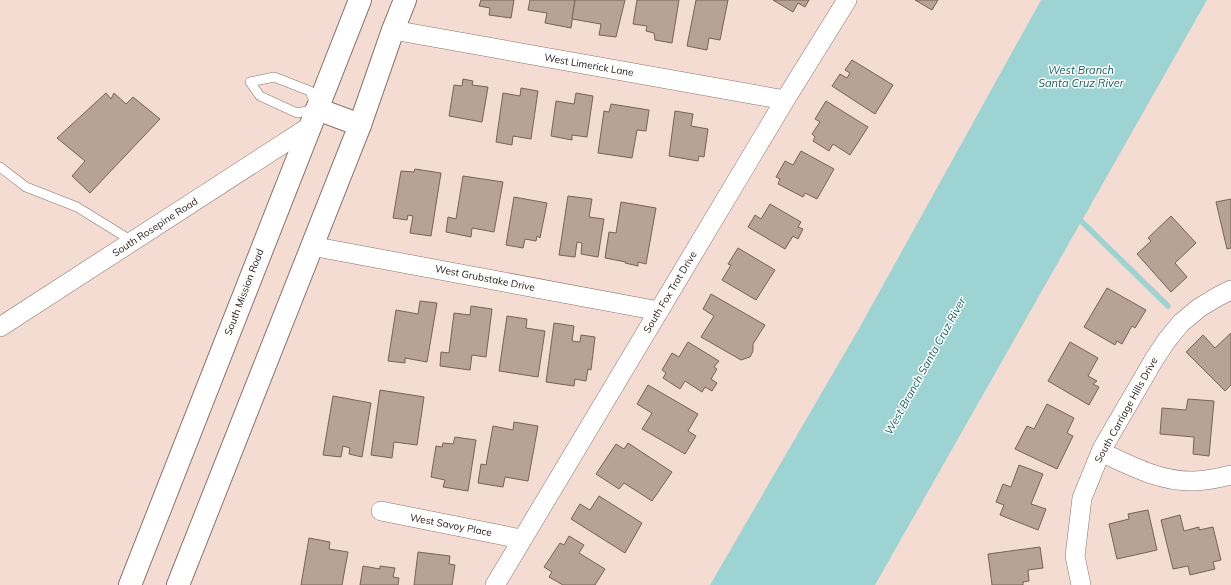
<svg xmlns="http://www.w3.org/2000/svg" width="1231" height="585" viewBox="0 0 1231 585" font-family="Mulish,sans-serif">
	<rect width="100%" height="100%" fill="#f5dcd2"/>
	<path fill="#9dd3d2" d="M1041 0H1207L875 585H710L861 325Z"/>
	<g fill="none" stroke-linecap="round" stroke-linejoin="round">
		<path stroke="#9dd3d2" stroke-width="5.5" d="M1077 217 1168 306"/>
	</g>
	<g fill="#b8a196" stroke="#776258">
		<path d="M481 0H514L511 18 489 15 490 8 479 6Z"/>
		<path d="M530 0H575L571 28 545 23 547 13 528 10Z"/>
		<path d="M575 0H625L616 37 599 35 601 24 572 19Z"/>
		<path d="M637 0H679L672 43 655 40 654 33 646 31 647 26 633 24Z"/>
		<path d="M696 0H728L720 40 709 38 707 50 687 46Z"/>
		<path d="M773 0H809L805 7 798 3 793 12Z"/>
		<path d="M915 0H938L932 10Z"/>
		<path d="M852 60 893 85 875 114 832 86 840 74 847 78 850 73 845 70Z"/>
		<path d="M463 79 473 81 472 85 488 87 482 122 449 116 454 85 462 86Z"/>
		<path d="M521 88 538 91 531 139 513 136 512 145 496 142 503 93 520 96Z"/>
		<path d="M106 93 111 99 114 93 126 104 133 97 160 119 90 193 72 176 85 161 57 138Z"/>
		<path d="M576 93 593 96 587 137 572 135V140L551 136 556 101 574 104Z"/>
		<path d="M826 101 868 127 850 155 833 144 829 151 813 141 815 137 812 134 820 122 815 119Z"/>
		<path d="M611 104 649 110 646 131 637 130 632 158 598 153 604 111 609 112Z"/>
		<path d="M675 111 693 114 691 126 708 129 704 157 699 156 698 161 669 156Z"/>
		<path d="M801 151 834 169 817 199 805 193 803 197 778 184 780 179 776 177 785 161 793 165Z"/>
		<path d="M415 169 441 173 431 236 410 233 413 216 408 215 407 220 393 218 401 171 414 172Z"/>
		<path d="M463 176 503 182 494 232 472 228 471 237 446 232 448 217 456 219Z"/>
		<path d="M568 196 592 199 589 217 604 219 598 257 581 254 582 243 577 242 575 257 559 255Z"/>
		<path d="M514 197 547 203 540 238 537 236 536 241 525 239 523 248 506 245Z"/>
		<path d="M1231 199V248L1227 249 1216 202Z"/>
		<path d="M621 202 656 208 646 264 638 262V266L625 263 626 262 605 258 609 232 616 233Z"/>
		<path d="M770 204 801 222 798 227 803 229 798 239 793 236 785 249 748 227 755 215 761 219Z"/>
		<path d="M1171 216 1196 243 1175 263 1187 277 1171 292 1137 254 1151 241 1148 238Z"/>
		<path d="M738 248 775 270 756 300 722 280 731 265 728 264Z"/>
		<path d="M1107 288 1146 310 1135 328 1132 326 1122 344 1117 341 1115 345 1084 327Z"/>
		<path d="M711 294 765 325 753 344V351L750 357 741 360 701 337 714 316 703 309Z"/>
		<path d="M420 301 437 303 427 362 405 358V363L388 361 396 310 418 314Z"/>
		<path d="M471 306 492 309 486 357 472 355 470 370 440 366 441 352 449 353 454 313 470 315Z"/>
		<path d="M507 316 527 319 526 328 545 331 538 377 499 371Z"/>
		<path d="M554 323 574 326 572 341 580 342 581 335 595 337 591 370 588 369 586 381 575 379 574 386 546 382Z"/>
		<path d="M1231 333V385L1225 391 1186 352 1203 335 1215 348Z"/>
		<path d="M688 342 719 361 714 367 717 369 711 379 717 383 712 391 705 387 702 392 685 381 680 389 663 378 666 373 662 370 672 353 679 357Z"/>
		<path d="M1070 342 1098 358 1088 376 1097 381 1093 384 1099 387 1089 405 1048 381Z"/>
		<path d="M648 385 698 414 688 431 696 436 685 454 642 429 652 413 637 404Z"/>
		<path d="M380 390 424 397 417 445 394 442 392 458 371 455Z"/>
		<path d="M333 396 371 403 362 457 349 454 350 448 343 446 341 457 323 455Z"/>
		<path d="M1188 399 1214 401 1209 456 1193 454 1194 437 1160 434 1162 408 1186 410Z"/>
		<path d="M1047 404 1074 418 1067 433 1073 436 1057 469 1015 449 1027 426 1034 429Z"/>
		<path d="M514 422 538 426 528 481 505 477 503 487 478 483 481 464 486 465 493 426 513 430Z"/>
		<path d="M455 437 476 440 468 491 443 487 445 480 431 477 436 446 442 447 443 443 453 444Z"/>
		<path d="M628 443 672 472 652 501 624 483 619 489 596 474 616 444 624 449Z"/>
		<path d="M1019 465 1043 474 1031 504 1046 509 1038 530 1000 515 1004 505 996 502 1003 484 1011 487Z"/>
		<path d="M599 496 642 523 625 553 571 519 580 504 590 510Z"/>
		<path d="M1148 510 1157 550 1117 559 1109 524 1129 519 1128 514Z"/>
		<path d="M1180 515 1184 531 1199 527V530L1213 527 1221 560 1213 562 1215 569 1190 575 1188 566 1173 569 1161 520Z"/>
		<path d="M569 536 584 545 579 553 605 569 595 585H563L549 577 552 572 544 567 560 543 564 545Z"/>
		<path d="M309 538 330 542 329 549 348 552 342 585H301Z"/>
		<path d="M1040 547 1043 568 1028 570 1029 581 1023 582V585H992L988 554Z"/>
		<path d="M418 552 450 556 449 564 455 565 452 585H414Z"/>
		<path d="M363 566 380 569V566L395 568 393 577 399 578 398 585H360Z"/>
	</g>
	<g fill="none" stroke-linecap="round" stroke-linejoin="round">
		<defs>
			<g id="lane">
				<path d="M274 77 310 91 317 109 297 113 260 96 250 82Z"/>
				<path d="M0 167 26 187 77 207 132 241"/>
			</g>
			<g id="street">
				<path d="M393 30 785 100"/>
				<path d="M311 246 659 311"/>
				<path d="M0 327 309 127"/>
				<path d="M1101 452C1131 466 1161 482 1194 481 1206 481 1219 478 1231 475"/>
				<path d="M381 511 521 539"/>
				<path d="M495 585 785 100 847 0"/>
				<path d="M1081 585 1075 556 1082 498 1102 449 1155 358 1167 340 1181 323 1199 308 1217 297 1231 290"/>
			</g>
			<g id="secondary">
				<path d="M317 109 360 125"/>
				<path d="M130 585 360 0"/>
				<path d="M178 585 360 125 393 30 405 0"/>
			</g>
		</defs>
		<use href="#lane" stroke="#8b746c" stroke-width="10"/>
		<use href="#street" stroke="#8b746c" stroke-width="20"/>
		<use href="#secondary" stroke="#8b746c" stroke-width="24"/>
		<use href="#lane" stroke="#fff" stroke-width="9"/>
		<use href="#street" stroke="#fff" stroke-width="19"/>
		<use href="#secondary" stroke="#fff" stroke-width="22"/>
	</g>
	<g text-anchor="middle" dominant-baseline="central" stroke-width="3" stroke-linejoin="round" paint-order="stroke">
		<g font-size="10" fill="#2a211d" stroke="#fff">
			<text transform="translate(589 65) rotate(10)">West Limerick Lane</text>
			<text transform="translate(155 227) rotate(-33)">South Rosepine Road</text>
			<text transform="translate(485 278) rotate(11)">West Grubstake Drive</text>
			<text transform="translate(244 292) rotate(-69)">South Mission Road</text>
			<text transform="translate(670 292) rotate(-59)">South Fox Trot Drive</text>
			<text transform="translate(1126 410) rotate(-61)">South Carriage Hills Drive</text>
			<text transform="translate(451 525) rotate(11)">West Savoy Place</text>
		</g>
		<g font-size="11" font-style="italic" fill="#176060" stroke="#fff">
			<text x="1081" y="70">West Branch<tspan x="1081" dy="13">Santa Cruz River</tspan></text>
			<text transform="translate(925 366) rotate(-61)">West Branch Santa Cruz River</text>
		</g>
	</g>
</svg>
